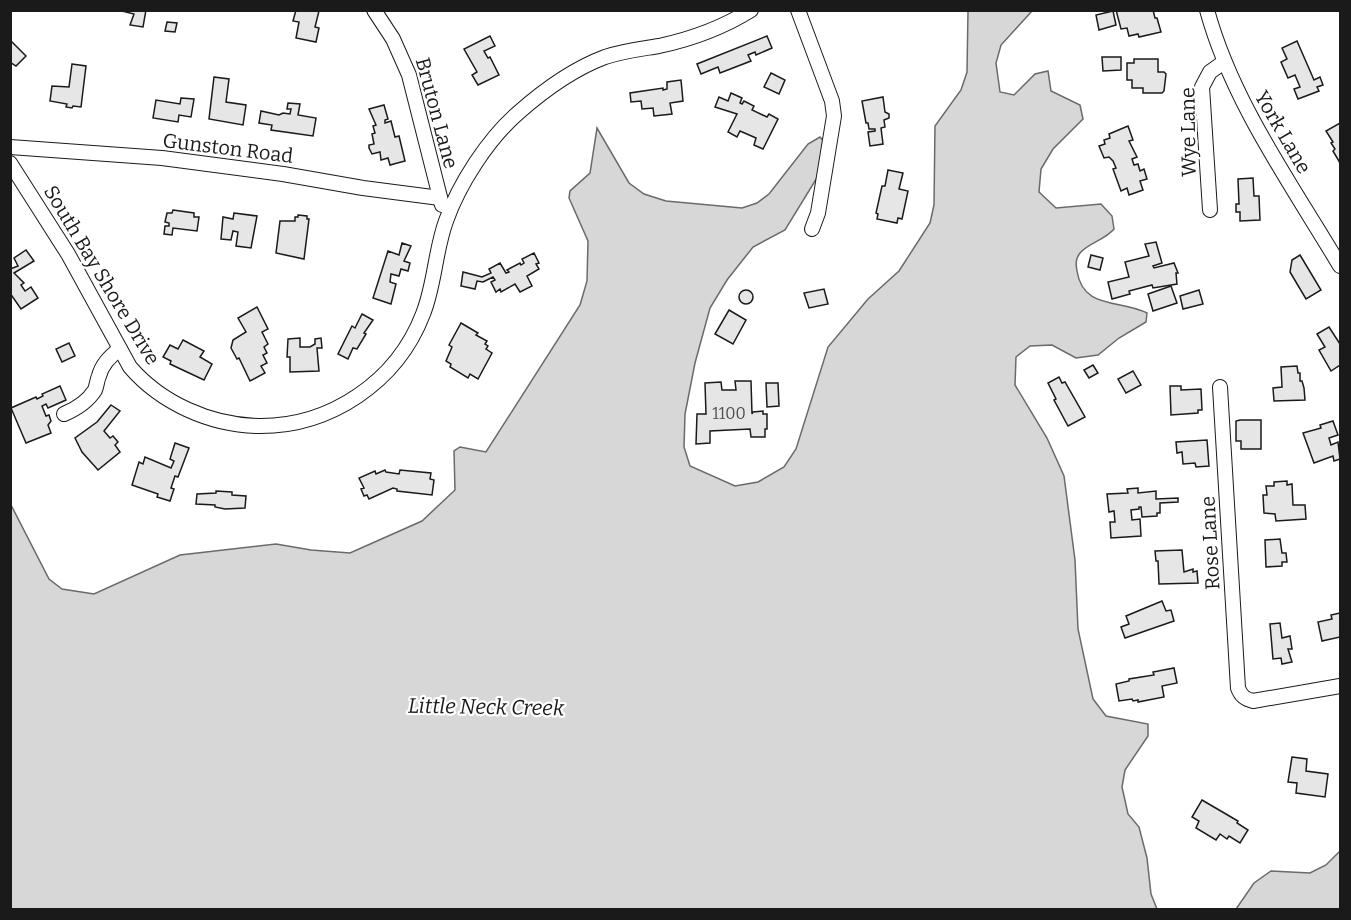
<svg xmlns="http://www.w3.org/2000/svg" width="1351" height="920" viewBox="0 0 1351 920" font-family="Bitter,serif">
	<rect width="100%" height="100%" fill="#fff"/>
	<g fill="#d7d7d7" stroke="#6a6a6a" stroke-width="1.5">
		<path d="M968 11H1032L1001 45 996 63 1000 92 1014 95 1035 74 1048 71 1051 91 1080 105 1083 119 1053 149 1041 169 1039 192 1056 208 1101 204 1112 216 1114 229C1105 240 1088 243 1080 253 1075 259 1076 265 1077 271 1083 310 1120 299 1147 313L1146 322 1119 338 1098 355 1076 358 1052 345 1030 346 1016 357 1015 385 1047 438 1064 476 1075 560 1078 629 1093 699 1106 716 1148 724V736L1125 770 1122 787 1128 814 1139 827 1147 858 1151 894 1157 909H11L10 503 49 579 62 589 94 594 180 555 276 544 311 550 350 553 422 521 455 490 454 451 460 447 486 452 580 305 587 281 588 241 569 198 570 191 590 173 597 128 629 183 644 194 666 201 742 208 757 203 769 194 808 144 820 137 826 144 823 168 785 230 753 247 727 280 710 308 695 363 685 414 684 447 690 466 735 486 758 482 784 467 796 449 828 347 868 299 899 271 930 223 934 205 935 126 961 90 967 72Z"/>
		<path d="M1340 851V909H1236L1254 883 1271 871 1310 873 1326 865Z"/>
	</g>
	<g fill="#e6e6e6" stroke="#1a1a1a" stroke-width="1.5">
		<path d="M118 10H146L143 27 130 25 134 14Z"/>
		<path d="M296 10 319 11 315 27 319 28 316 42 296 38 299 22 293 21Z"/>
		<path d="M1116 10H1153L1155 18H1157L1161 32 1139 37 1138 34 1129 36 1127 28 1121 29Z"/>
		<path d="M1113 11 1116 25 1099 30 1096 15Z"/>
		<path d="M167 22 177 23 175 32 165 31Z"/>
		<path d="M490 36 495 46 484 51 488 58 490 57 499 75 478 85 472 75 477 72 464 49Z"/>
		<path d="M767 36 772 48 756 55 755 52 748 55 751 61 720 73 718 67 701 74 697 64Z"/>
		<path d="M10 40 26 56 16 66 10 62Z"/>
		<path d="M1297 41 1314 80 1320 77 1323 85 1317 87 1319 91 1298 99 1294 89 1300 87 1295 75 1288 78 1281 62 1287 59 1282 48Z"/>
		<path d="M1102 57H1121V70L1103 71Z"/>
		<path d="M1134 59H1158V72H1164L1166 74 1164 91 1162 93H1143V88H1132V80H1127V63H1134Z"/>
		<path d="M72 64 86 66 81 107 73 106 72 108 66 107 67 104 50 101 52 86 69 87Z"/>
		<path d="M771 73 785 80 779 94 764 87Z"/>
		<path d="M214 77 229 79 226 102 246 105 243 125 209 119Z"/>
		<path d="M681 80 683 101 670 103 672 114 654 116 653 108 642 109 641 101 631 102 630 93 663 88V90L667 89V82Z"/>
		<path d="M731 93 742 98 740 103 742 104 744 101 754 106 752 110 767 117 769 114 778 119 763 149 754 145 756 138 740 131 737 137 728 132 737 114 715 107 719 97 728 101Z"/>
		<path d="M883 97 885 112 889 114V118L884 120 885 127 881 128 883 144 870 146 868 132 875 131V129H869L868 123H866L862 101Z"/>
		<path d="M181 98 194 99 191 117 179 115 178 122 153 118 156 100 180 104Z"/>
		<path d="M288 103 300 104 298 115 316 118 313 136 271 130 272 125 259 123 261 111 279 115 283 113 290 114 291 109H287Z"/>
		<path d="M384 105 388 119 385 120V123L391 121 395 137 399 136 405 161 390 165 388 158 381 160 380 152 372 154 369 148V145L374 144 372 134 375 133 373 126 376 125 369 109Z"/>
		<path d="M1340 123V163L1333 151 1335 149 1331 143 1333 142 1326 131Z"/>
		<path d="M1128 126 1133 140 1129 141 1137 157 1132 159 1134 165 1138 164 1140 171 1144 169 1147 179 1140 181 1143 190 1129 195 1127 188 1121 191 1113 169 1116 168 1113 161 1109 157 1104 158 1099 146 1105 144 1104 140 1110 138 1109 134Z"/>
		<path d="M888 170 903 173 899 189 908 191 902 219 898 218 897 223 877 219 878 214 876 213 882 186H885Z"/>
		<path d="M1253 178 1254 196H1259L1260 220 1240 221V212H1236V204H1239L1238 179Z"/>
		<path d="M173 210 194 213V217H199L197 231 173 228 172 235 164 234 165 226H169V223L165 222 167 213H172Z"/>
		<path d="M234 213 257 216 251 248 236 246 238 232 233 231 231 240 221 239 223 217 233 219Z"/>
		<path d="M298 215 307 216V219H309L304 259 276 253 280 221H295V217H298Z"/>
		<path d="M1156 242 1162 263 1153 266 1154 268 1174 263 1178 273H1176L1177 284 1153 288 1152 285 1129 291 1130 294 1112 299 1108 282 1129 277 1125 262 1149 256 1145 244Z"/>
		<path d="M402 243 411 246 404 261 410 263 408 271 401 269 399 276 391 274 390 282 396 284 391 304 373 298 388 251 399 255Z"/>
		<path d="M26 250 34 261 14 273 24 283 21 285 25 291 31 287 38 298 21 309 12 296 10 297V269L18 266 14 258Z"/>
		<path d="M534 253 539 263 536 264 539 269 527 276 532 286 520 292 515 284 501 292 500 289 496 292 491 282 495 280 493 277 483 282 477 281 475 289 461 286 463 272 482 277 491 273 489 269 500 263 506 273 509 272 507 270 520 263 521 265 524 263 522 259Z"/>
		<path d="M1091 255 1103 258 1100 270 1088 267Z"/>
		<path d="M1300 255 1321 290 1306 299 1290 272 1292 260Z"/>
		<path d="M1171 286 1177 303 1153 311 1148 294Z"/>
		<path d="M824 289 828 304 809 308 804 293Z"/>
		<path d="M1199 290 1203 304 1183 309 1180 296Z"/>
		<circle cx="746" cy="297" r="7"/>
		<path d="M257 307 268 329 262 332 268 344 264 347 267 353 263 355 267 363 261 366 265 373 250 381 239 358 237 359 231 348 233 340 246 332 238 318Z"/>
		<path d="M729 310 746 320 733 344 715 334Z"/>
		<path d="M362 314 373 320 364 333 366 334 357 349 353 348 348 359 338 354 352 326 355 328Z"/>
		<path d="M461 323 478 333 476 335 487 341 485 344 488 346 486 349 492 353 478 379 470 374 468 378 450 367 451 364 446 361 452 347 449 345Z"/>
		<path d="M1329 327 1340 344V365L1331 371 1319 350 1325 347 1317 334Z"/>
		<path d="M300 338V347H310L315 344V339L321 338 322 348H317L319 371 290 372V357H287L288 339Z"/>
		<path d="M183 340 204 351 200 357 212 364 204 380 170 364 171 361 163 357 170 345 178 349Z"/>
		<path d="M69 343 75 356 62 362 56 349Z"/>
		<path d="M1093 365 1098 373 1089 378 1084 370Z"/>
		<path d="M1297 366 1298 373H1300V381H1302L1304 388 1305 400 1274 401 1273 388 1282 387 1281 367Z"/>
		<path d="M1133 371 1141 385 1126 393 1118 379Z"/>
		<path d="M1059 377 1062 383 1065 382 1085 417 1068 426 1054 400 1056 399 1048 383Z"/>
		<path d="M735 381H751L752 414 753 412 763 411V414H767V429H765V437H751L750 429 710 431V443L696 444 697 414H706L705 383 721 382 722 390H736Z"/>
		<path d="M766 383H778L779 406 767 407Z"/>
		<path d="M60 386 66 400 48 408 46 404 42 406 46 416 49 415 51 421 48 425 51 433 26 443 11 408 36 397 37 399 43 396 42 394Z"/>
		<path d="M1170 386H1181V390L1201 389 1202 410H1198V413L1171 415Z"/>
		<path d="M111 405 120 411 104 431 110 438 113 436 118 442 115 445 120 452 98 470 82 452 75 438 97 422Z"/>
		<path d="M1240 420H1261V449H1241V441H1236V421Z"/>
		<path d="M1333 421 1338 435 1329 438 1331 445 1338 442 1340 459 1334 461 1333 456 1314 463 1303 433 1321 428 1320 425Z"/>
		<path d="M1207 440 1209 466 1196 467 1195 463 1183 464 1182 452 1177 453 1176 442Z"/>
		<path d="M175 443 189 448 178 477 175 476 171 488 174 489 170 501 157 497 158 494 132 485 139 462 143 464 145 457 171 468 174 461 170 459Z"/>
		<path d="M385 470 386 472 399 474 400 470 431 473 430 479 434 480 432 495 397 491V489L393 488 369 499 367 495 364 496 361 489 364 488 359 478 375 471 376 474Z"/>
		<path d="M1287 481V485L1292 484 1293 505H1305L1306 519 1276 521 1275 514 1264 513 1263 495H1267L1266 486H1274V482Z"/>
		<path d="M1138 488V493L1156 491V499L1178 498V502L1160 503V513H1157V516L1142 517 1141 507H1139V509L1131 510 1132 520 1140 519 1141 536 1111 538 1110 522H1115L1114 511 1109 512 1107 494 1128 493 1127 489Z"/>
		<path d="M216 491 232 492V495L246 496 245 508 225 509 215 507V505L196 504 197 494 216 493Z"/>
		<path d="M1280 539 1282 553H1286L1287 562H1282V566L1266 567 1265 540Z"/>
		<path d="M1182 550 1184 572 1193 569V572L1197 571 1198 583 1159 584 1158 561H1156L1155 551Z"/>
		<path d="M1162 601 1166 611 1171 610 1174 621 1125 638 1121 627 1129 624 1126 616Z"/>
		<path d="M1340 613V637L1322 641 1318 622 1332 619 1331 615Z"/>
		<path d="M1280 623 1282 638 1290 636 1292 649H1288L1292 662 1282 664 1281 658 1273 659 1270 624Z"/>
		<path d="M1174 668 1177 683 1162 686 1164 697 1138 702V700L1133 701 1132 699 1119 701 1116 684 1129 681V679L1154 675 1153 672Z"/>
		<path d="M1292 757 1307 759 1306 771 1328 774 1325 797 1296 793 1297 783 1288 782Z"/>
		<path d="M1202 800 1231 817 1238 821 1237 823 1248 830 1240 843 1229 836 1227 839 1220 834 1216 840 1196 828 1199 821 1192 817Z"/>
	</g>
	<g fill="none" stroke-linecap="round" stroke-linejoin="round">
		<defs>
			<g id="minor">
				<path d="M374 10 393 39 409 75 442 205"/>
				<path d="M798 10 832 101 834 116 818 213 812 229"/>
				<path d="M1207 10C1232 102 1292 185 1340 266"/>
				<path d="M10 147 162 158 283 174 363 188 440 198"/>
				<path d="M10 163 68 254 130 367C161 403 210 425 258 426 330 427 397 382 423 314 435 284 435 251 446 221 459 184 488 139 518 113 544 90 573 69 605 57 623 51 641 49 659 46 692 39 722 28 751 10"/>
				<path d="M1210 210 1202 87 1210 72 1224 62"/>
				<path d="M1220 387 1238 688C1241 696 1245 699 1253 701L1340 686"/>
				<path d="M64 414C76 409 88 401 95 390 97 385 97 380 99 376 102 364 110 356 120 349"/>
			</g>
		</defs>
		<use href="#minor" stroke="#1a1a1a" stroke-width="16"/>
		<use href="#minor" stroke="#fff" stroke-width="14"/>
	</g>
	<g text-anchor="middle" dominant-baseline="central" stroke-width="4.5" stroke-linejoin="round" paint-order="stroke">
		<g font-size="16" fill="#4d4d4d">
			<text x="729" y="413">1100</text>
		</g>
		<g font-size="20" fill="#1a1a1a" stroke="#fff">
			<text transform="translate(437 113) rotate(75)">Bruton Lane</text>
			<text transform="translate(1188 132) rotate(-91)">Wye Lane</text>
			<text transform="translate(1283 132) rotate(60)">York Lane</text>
			<text transform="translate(228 148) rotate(7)">Gunston Road</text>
			<text transform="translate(102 275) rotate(59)">South Bay Shore Drive</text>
			<text transform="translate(1210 543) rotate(-93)">Rose Lane</text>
		</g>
		<g font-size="21" font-style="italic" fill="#1a1a1a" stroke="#fff">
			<text transform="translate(486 707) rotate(1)">Little Neck Creek</text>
		</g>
	</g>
	<rect width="1351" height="920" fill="none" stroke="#1a1a1a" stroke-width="24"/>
</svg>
